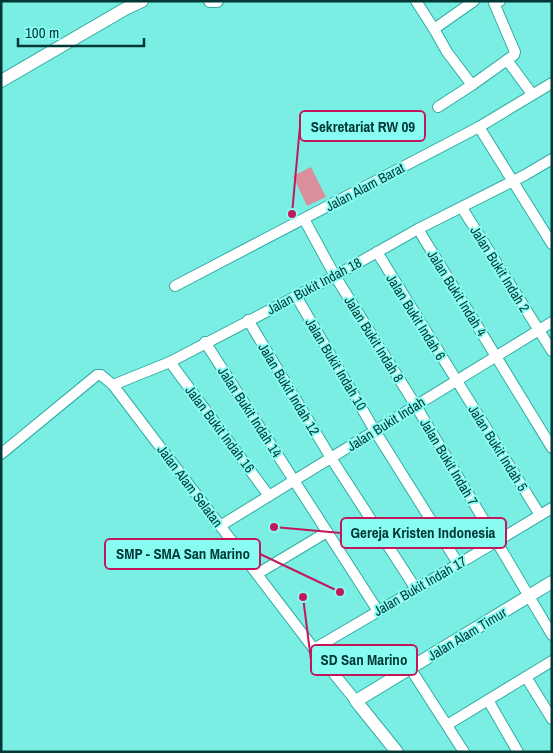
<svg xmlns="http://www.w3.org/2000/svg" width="553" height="753" viewBox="0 0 553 753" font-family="'Archivo Narrow',sans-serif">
	<rect width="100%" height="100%" fill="#7beee4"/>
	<path fill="#da8f9c" d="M311 167 326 197 307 206 293 176Z"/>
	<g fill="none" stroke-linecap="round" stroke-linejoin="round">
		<defs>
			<g id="minor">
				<path d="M416 1 434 29"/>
				<path d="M474 1 434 29 447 52 472 85 514 55 515 52 494 3 500 1"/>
				<path d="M507 60 532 94"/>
				<path d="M438 107 472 85"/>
				<path d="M479 127 552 244"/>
				<path d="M462 208 552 351"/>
				<path d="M304 219 335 276 416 406 552 635"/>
				<path d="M418 229 552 448"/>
				<path d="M377 252 540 515"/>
				<path d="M175 286 479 127 552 83"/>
				<path d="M296 296 375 431 459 565"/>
				<path d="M248 320 331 458 416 589"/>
				<path d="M205 342 378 611"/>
				<path d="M170 362 269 496"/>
				<path d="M113 385 170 362 335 276 418 229 525 175 552 159"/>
				<path d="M1 454 97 375H101L113 385 314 649 356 701"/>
				<path d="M220 526 552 322"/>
				<path d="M257 574 327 532"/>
				<path d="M314 649C394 602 473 556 552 508"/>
				<path d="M410 668 464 752"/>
				<path d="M526 677 552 719"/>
				<path d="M488 700 518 752"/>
				<path d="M447 725 552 661"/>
			</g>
			<g id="tertiary">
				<path d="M210 1H217"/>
				<path d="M1 81 125 9 142 1"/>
				<path d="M397 752 356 701 552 582"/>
			</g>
		</defs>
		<use href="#minor" stroke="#2faca4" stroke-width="12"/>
		<use href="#tertiary" stroke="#2faca4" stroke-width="14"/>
		<use href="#minor" stroke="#fff" stroke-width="10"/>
		<use href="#tertiary" stroke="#fff" stroke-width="12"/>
	</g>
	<g text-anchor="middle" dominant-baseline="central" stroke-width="4" stroke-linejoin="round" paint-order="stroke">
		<g font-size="14" fill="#013835" stroke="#89fcf2">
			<text transform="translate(365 187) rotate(-28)">Jalan Alam Barat</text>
			<text transform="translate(500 269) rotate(58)">Jalan Bukit Indah 2</text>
			<text transform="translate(314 286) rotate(-28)">Jalan Bukit Indah 18</text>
			<text transform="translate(457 293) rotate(58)">Jalan Bukit Indah 4</text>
			<text transform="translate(416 317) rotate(58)">Jalan Bukit Indah 6</text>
			<text transform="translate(374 339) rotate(58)">Jalan Bukit Indah 8</text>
			<text transform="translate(336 364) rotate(59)">Jalan Bukit Indah 10</text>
			<text transform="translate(289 389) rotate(59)">Jalan Bukit Indah 12</text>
			<text transform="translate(250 412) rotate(57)">Jalan Bukit Indah 14</text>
			<text transform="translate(386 424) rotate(-32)">Jalan Bukit Indah</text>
			<text transform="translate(220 429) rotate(53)">Jalan Bukit Indah 16</text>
			<text transform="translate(498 448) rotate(58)">Jalan Bukit Indah 5</text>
			<text transform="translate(449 462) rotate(59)">Jalan Bukit Indah 7</text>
			<text transform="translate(190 486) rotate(53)">Jalan Alam Selatan</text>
			<text transform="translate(420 586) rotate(-30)">Jalan Bukit Indah 17</text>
			<text transform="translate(467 634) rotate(-31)">Jalan Alam Timur</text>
		</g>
	</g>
	<path fill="none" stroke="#c2185b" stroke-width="2" d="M292 214L300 126M274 527L341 533M340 592L260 554M303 597L311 660"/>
	<g fill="#c2185b" stroke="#89fcf2" stroke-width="2">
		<circle cx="292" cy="214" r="5"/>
		<circle cx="274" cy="527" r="5"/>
		<circle cx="340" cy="592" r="5"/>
		<circle cx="303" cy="597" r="5"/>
	</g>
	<g fill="#89fcf2" stroke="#c2185b" stroke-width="2">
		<rect x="300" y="111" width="125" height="30" rx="5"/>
		<rect x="341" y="518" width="165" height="30" rx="5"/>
		<rect x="105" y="539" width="155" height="30" rx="5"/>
		<rect x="311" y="645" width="106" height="30" rx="5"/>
	</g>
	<g font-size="15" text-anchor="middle" font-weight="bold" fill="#013835">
		<text x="363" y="132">Sekretariat RW 09</text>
		<text x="423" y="538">Gereja Kristen Indonesia</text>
		<text x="183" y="559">SMP - SMA San Marino</text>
		<text x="364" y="665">SD San Marino</text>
	</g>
	<rect width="553" height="753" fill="none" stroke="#013835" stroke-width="5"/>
	<path d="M18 38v8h126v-8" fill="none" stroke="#013835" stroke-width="2.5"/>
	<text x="25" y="38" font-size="15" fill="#013835" stroke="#89fcf2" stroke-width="4" paint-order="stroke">100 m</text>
</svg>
